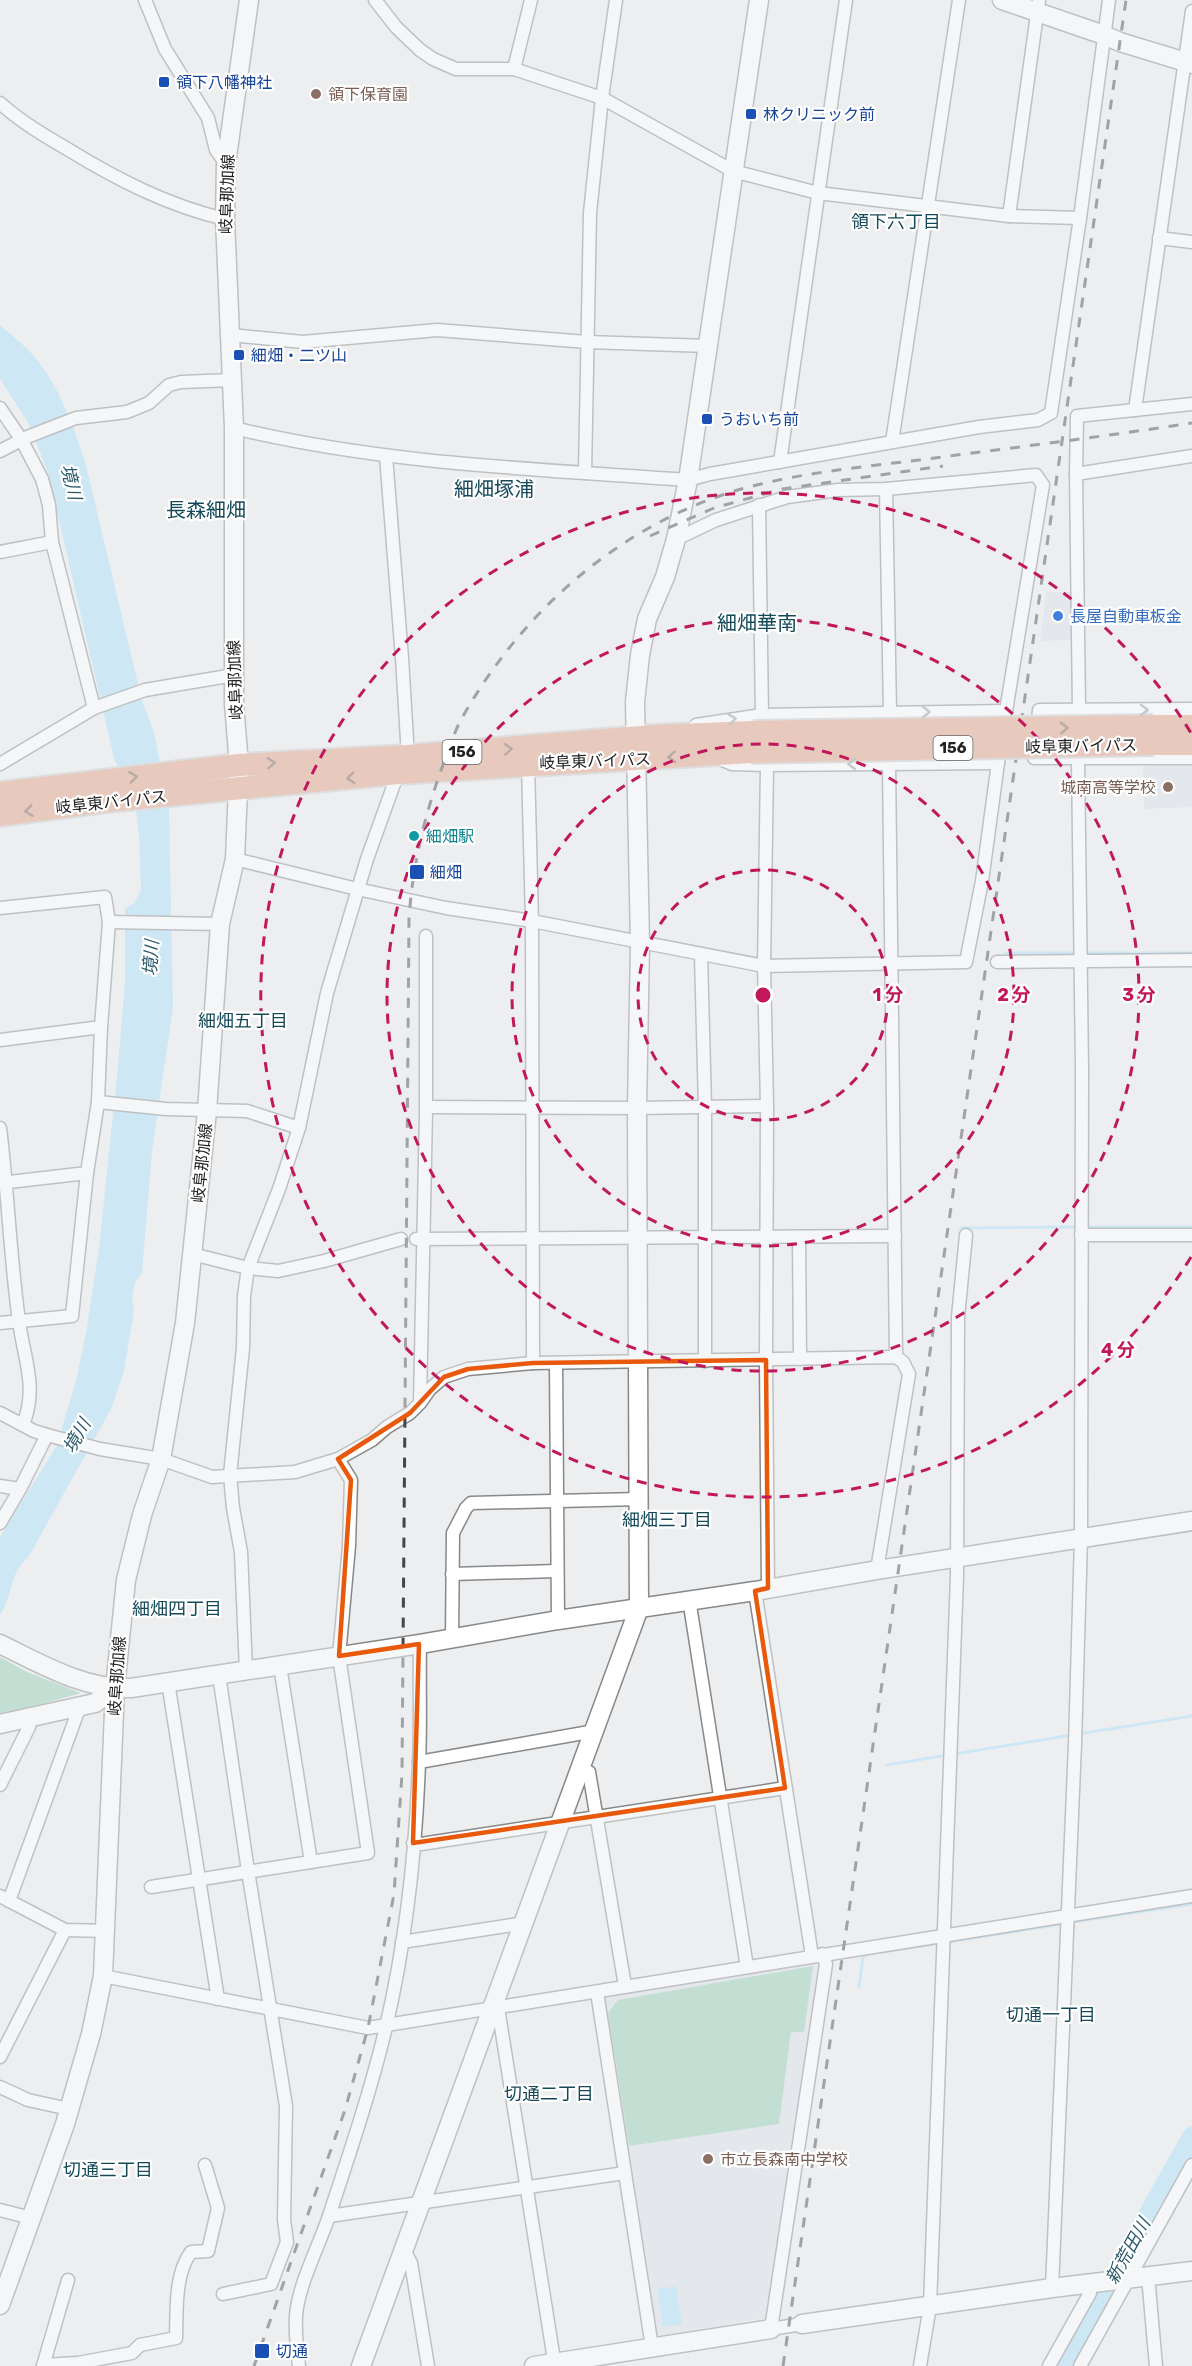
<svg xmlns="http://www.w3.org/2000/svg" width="1192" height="2366" viewBox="0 0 1192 2366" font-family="Rubik,'Noto Sans JP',sans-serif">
	<rect width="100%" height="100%" fill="#eceef0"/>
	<g fill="#d9e1e8">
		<path d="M1046 592H1073L1074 640 1040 641Z"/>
		<path d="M1192 765V807L1144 809 1143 766Z"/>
		<path d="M814 1964 818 1967 765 2318 660 2336 655 2334 603 1999 607 1996Z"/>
	</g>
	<g fill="#91cbae">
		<path d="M0 1657 27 1672 81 1693 0 1716Z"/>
		<path d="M813 1966 804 2032H791L779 2124 629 2146 608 2013 618 2000Z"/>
	</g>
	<g fill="#a6e0f9">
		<path d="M0 325C10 334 22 343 31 353 58 382 73 425 85 461L142 701 154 732 169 809 173 1007 152 1151 142 1273 135 1282 132 1298 134 1311 124 1371 111 1409 29 1556C8 1574 14 1595 0 1615V1537L56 1447 76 1381 86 1333 99 1248 118 1066 125 982V909L134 903 141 890 139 835 136 810 114 758 48 473 29 424 0 379Z"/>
		<path d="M676 2286 682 2324 663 2327 657 2289Z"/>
	</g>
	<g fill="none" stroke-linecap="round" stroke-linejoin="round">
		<g stroke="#a6e0f9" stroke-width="3">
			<path d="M1005 953H1078"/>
			<path d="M1085 953H1192"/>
			<path d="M1086 1227H1192"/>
			<path d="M961 1228 1079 1227"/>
			<path d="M1078 1734 1192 1716"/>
			<path d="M954 1754 1072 1735"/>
			<path d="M887 1765 947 1755"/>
			<path d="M1072 1922 1192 1904"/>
			<path d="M948 1942 1063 1924"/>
			<path d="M859 1987 863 1957 869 1954 941 1943"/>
		</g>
		<path stroke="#a6e0f9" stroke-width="20" d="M1063 2366 1192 2137"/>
		<defs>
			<g id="street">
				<path d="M145 0 165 49 208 118 216 150 226 164"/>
				<path d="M375 0 396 27 420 50 433 59 456 69H514L602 98 733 171 818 193 1009 216 1080 218"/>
				<path d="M514 69 531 0"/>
				<path d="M0 103C21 122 45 136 69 150 118 180 169 206 225 219"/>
				<path d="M1009 216 1039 0"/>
				<path d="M1159 238 1192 242"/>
				<path d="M230 335 303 342 437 330 587 342 708 346"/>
				<path d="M0 408 21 439 42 479 49 505 52 542 94 708"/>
				<path d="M1135 410 1192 11"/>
				<path d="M234 428C382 464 536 469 688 480L710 474 979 427 1038 420 1051 413 1080 218 1109 0"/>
				<path d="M892 442 959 0"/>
				<path d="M0 451 27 437 76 418 127 412 149 403 169 385 181 382 232 380"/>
				<path d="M386 456 402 658 408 756"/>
				<path d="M780 462 846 0"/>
				<path d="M585 473 590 213 602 98 616 0"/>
				<path d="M1076 474 1077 416 1192 404"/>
				<path d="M886 489 890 713"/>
				<path d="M759 505 762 715"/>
				<path d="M676 539 716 520 787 497 838 490 886 489 1036 475 1043 485 1006 711"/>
				<path d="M0 552 52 542"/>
				<path d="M1192 709 1039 710 1034 758H1192"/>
				<path d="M1079 710 1076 474 1192 456"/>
				<path d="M696 725 762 715 1006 711 1003 733"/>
				<path d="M718 758 732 764 767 765 998 763 999 756"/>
				<path d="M889 763 896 1357"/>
				<path d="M0 764 94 708 145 690 234 675"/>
				<path d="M528 764 532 921 533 1363"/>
				<path d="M767 765 764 966 767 1106 766 1360 768 1588"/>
				<path d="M235 859 357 889 446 908 532 921 764 966 966 962 982 881 998 763"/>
				<path d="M0 908 105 897 109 922 101 1027 98 1102 87 1173 0 1183"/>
				<path d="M109 922 220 924"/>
				<path d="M701 955 705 1107V1361"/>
				<path d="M997 962 1192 960"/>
				<path d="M0 1040 101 1027"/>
				<path d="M98 1102 166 1109 247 1111 299 1128"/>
				<path d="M426 1107 637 1108 767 1106"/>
				<path d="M0 1128C8 1192 10 1257 19 1321 24 1360 38 1386 23 1425"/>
				<path d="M1081 1235H1192"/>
				<path d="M799 1237 800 1359"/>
				<path d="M416 1239 895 1236"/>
				<path d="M192 1254 248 1268 278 1271 324 1261 401 1239"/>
				<path d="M0 1323 72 1316 87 1173"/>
				<path d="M556 1363 558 1620"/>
				<path d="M420 1402 426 1111V936"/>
				<path d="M0 1413 34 1431 47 1435 100 1449 161 1459 212 1477 295 1472 338 1459 372 1440 387 1427 410 1413 420 1403 430 1389 444 1377 468 1369 533 1363 896 1357 903 1362 909 1374 877 1570"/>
				<path d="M0 1486 20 1489"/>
				<path d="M0 1523 20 1489 47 1435"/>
				<path d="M452 1574 557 1571"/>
				<path d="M755 1591 812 1956"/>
				<path d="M689 1599 747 1967"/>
				<path d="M452 1638 453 1533 466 1508 471 1503 640 1499"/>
				<path d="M280 1666 311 1862"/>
				<path d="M246 1671 241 1552 233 1508 230 1475 243 1348 244 1296 248 1268 279 1189 299 1128 327 993 367 859 398 773"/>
				<path d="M219 1675 248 1871 286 2106 284 2220 287 2242 271 2284 223 2294"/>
				<path d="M168 1682 217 1993V1999"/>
				<path d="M419 1762 595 1731"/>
				<path d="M581 1769 589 1772 625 1986"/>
				<path d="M0 1785 29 1727 31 1717"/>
				<path d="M413 1843 421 1844 785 1788"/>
				<path d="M151 1887 368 1853 339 1656 349 1546 351 1480 338 1459"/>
				<path d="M0 1896 65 1930 107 1931"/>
				<path d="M9 1901 80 1706"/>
				<path d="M402 1942 525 1923"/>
				<path d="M103 1976 368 2028 1192 1896"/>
				<path d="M597 1992 652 2347"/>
				<path d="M493 2008 499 2014 555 2366"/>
				<path d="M0 2057 65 1930"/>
				<path d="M0 2087 28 2100 69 2109"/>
				<path d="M0 2210 31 2218"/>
				<path d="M329 2216 625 2173"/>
				<path d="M404 2250 411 2263 428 2366"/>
				<path d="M1148 2276 1156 2366"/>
				<path d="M1052 2288 1075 1744 1081 1539 1082 1069 1078 759"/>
				<path d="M802 2324 771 2329 826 1964 822 1954"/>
				<path d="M43 2365 78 2363 132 2353 140 2345 176 2338C177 2311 174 2275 191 2252L208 2251 218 2208 205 2165"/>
				<path d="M43 2366 68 2280"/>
				<path d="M299 2366C297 2350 295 2333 296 2316 298 2285 320 2244 330 2213 350 2152 371 2090 386 2027 406 1941 416 1850 419 1762 421 1723 419 1683 420 1644"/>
				<path d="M920 2366 930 2306 957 1576 958 1317 966 1235"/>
				<path d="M1049 2366 1090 2293V2283"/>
				<path d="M1080 2366 1192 2165"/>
			</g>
			<g id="secondary">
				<path d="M1002 0 1104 35 1120 42 1192 64"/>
				<path d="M0 1644C41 1664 85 1690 131 1688L420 1644 558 1620 755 1591 877 1570 1192 1521"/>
				<path d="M0 1724 95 1703 115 1688"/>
				<path d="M0 2305 65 2124 91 2034 103 1976 115 1688 126 1580 142 1515 161 1459 185 1323 207 1111 220 924 235 859 239 765 234 704V428L225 219 226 164 249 0"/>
				<path d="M802 2324 1052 2288 1192 2271"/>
				<path d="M361 2366 639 1608 637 1108 640 944 635 702 640 655 647 619 665 577 676 539 688 480 759 0"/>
				<path d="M534 2366 771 2329"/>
			</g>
			<g id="highway">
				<path d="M1153 726H1192"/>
				<path d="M1154 744H1192"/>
				<path d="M0 793 239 765 408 756 654 736 753 732"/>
				<path d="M0 815 106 801 398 773 751 752"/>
			</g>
		</defs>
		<use href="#street" stroke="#86888a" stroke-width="15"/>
		<use href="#secondary" stroke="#86888a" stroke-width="21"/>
		<use href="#highway" stroke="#cacaca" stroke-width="26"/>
		<use href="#street" stroke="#fff" stroke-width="12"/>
		<use href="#secondary" stroke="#fff" stroke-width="18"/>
		<use href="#highway" stroke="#e19c7f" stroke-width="22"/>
		<g stroke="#444546" stroke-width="3" stroke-dasharray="10 10" stroke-linecap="butt">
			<path d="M650 536 714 508 782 489 943 466"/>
			<path d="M254 2366 345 2110 368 2028 394 1894 402 1774 409 918C413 861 426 809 446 757 451 744 455 730 462 718 520 615 612 532 725 494 787 474 854 468 919 460 1010 448 1101 437 1192 423"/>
			<path d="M783 2366 1126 0"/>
		</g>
		<defs>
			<g id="highway-bridge">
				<path d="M753 732 1153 726"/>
				<path d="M751 752 1154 744"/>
			</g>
		</defs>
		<use href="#highway-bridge" stroke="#cacaca" stroke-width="26" stroke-linecap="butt"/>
		<use href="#highway-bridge" stroke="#e19c7f" stroke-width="22"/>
	</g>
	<defs><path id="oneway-chevron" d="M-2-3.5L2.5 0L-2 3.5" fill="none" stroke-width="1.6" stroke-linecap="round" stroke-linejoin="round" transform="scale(1.5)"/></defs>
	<g stroke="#9c9c9c">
		<use href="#oneway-chevron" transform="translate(1144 710)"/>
		<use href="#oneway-chevron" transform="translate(926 712) rotate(-1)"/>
		<use href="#oneway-chevron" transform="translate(732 719) rotate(-9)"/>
		<use href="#oneway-chevron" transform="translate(852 764) rotate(179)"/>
	</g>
	<g stroke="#78594c">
		<use href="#oneway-chevron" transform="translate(1064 728) rotate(-1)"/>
		<use href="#oneway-chevron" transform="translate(508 749) rotate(-4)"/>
		<use href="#oneway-chevron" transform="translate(672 757) rotate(176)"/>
		<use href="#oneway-chevron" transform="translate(271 763) rotate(-3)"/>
		<use href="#oneway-chevron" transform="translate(133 777) rotate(-7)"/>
		<use href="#oneway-chevron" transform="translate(351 778) rotate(174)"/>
		<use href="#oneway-chevron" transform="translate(29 811) rotate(173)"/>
	</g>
	<path d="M0 0H1192V2366H0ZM766 1360 768 1588 755 1591 785 1788 413 1843 419 1644 339 1656 351 1480 338 1459 410 1413 444 1377 468 1369 533 1363Z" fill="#eceef0" fill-opacity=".55" fill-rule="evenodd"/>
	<path fill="none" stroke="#e8590c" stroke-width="4.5" stroke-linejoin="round" d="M766 1360 768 1588 755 1591 785 1788 413 1843 419 1644 339 1656 351 1480 338 1459 410 1413 444 1377 468 1369 533 1363Z"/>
	<g fill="none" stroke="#c2185b" stroke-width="3" stroke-dasharray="10 8">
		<circle cx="763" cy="995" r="125"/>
		<circle cx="763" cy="995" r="251"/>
		<circle cx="763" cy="995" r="376"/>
		<path d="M1191 1257A502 502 0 1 1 1191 733"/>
	</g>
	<g fill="#1a4fb4" stroke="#fff" stroke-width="2">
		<rect x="158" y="76" width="12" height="12" rx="3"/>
		<rect x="745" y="108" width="12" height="12" rx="3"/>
		<rect x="233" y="349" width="12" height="12" rx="3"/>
		<rect x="701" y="413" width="12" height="12" rx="3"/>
		<rect x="409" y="864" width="16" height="16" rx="3"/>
		<rect x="254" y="2343" width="16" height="16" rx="3"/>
	</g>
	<g fill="#8d6e63" stroke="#fff" stroke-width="2">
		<circle cx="316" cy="94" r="6"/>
		<circle cx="1168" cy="787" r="6"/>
		<circle cx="708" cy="2159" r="6"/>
	</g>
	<circle fill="#3f7fe0" stroke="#fff" stroke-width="2" cx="1058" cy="616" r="6"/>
	<circle fill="#0f9aa8" stroke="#fff" stroke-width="2" cx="414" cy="836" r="6"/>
	<g text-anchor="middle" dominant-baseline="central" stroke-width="4.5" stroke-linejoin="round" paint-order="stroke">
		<g fill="#fff" stroke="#646465" stroke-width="1.5">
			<rect x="933.5" y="736" width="39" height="24" rx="4.5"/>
			<rect x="442.5" y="740" width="39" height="24" rx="4.5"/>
		</g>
		<g font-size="15" font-weight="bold" fill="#222223">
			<text x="953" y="748">156</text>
			<text x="462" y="752">156</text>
		</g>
		<g font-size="16" fill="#164399" stroke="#fff" text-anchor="start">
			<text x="176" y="82">領下八幡神社</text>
			<text x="763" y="114">林クリニック前</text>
			<text x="251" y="355">細畑・二ツ山</text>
			<text x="719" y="419">うおいち前</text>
			<text x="430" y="872">細畑</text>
			<text x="276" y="2351">切通</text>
		</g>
		<g font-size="16" fill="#785e54" stroke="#fff" text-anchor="start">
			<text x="328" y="94">領下保育園</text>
			<text x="1156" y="787" text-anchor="end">城南高等学校</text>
			<text x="720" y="2159">市立長森南中学校</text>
		</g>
		<g font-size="16" fill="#222223" stroke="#fff">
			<text transform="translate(227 194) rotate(-88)">岐阜那加線</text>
			<text transform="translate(235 680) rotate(-92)">岐阜那加線</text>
			<text transform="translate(1081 746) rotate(-1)">岐阜東バイパス</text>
			<text transform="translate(595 761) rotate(-2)">岐阜東バイパス</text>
			<text transform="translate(111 802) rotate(-6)">岐阜東バイパス</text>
			<text transform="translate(202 1163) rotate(-84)">岐阜那加線</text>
			<text transform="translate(117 1676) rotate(-86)">岐阜那加線</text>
		</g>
		<g font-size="16" fill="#366cbe" stroke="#fff" text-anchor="start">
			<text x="1070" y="616">長屋自動車板金</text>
		</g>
		<g font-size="16" fill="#0d838f" stroke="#fff" text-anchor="start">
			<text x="426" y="836">細畑駅</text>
		</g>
		<g font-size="18" fill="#154959" stroke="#fff">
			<text x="896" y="222">領下六丁目</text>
			<text x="243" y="1021">細畑五丁目</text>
			<text x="667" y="1520">細畑三丁目</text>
			<text x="177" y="1609">細畑四丁目</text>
			<text x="1051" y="2015">切通一丁目</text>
			<text x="549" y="2094">切通二丁目</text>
			<text x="108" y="2170">切通三丁目</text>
		</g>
		<g font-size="18" font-style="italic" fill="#2c596b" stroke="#fff">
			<text transform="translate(71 482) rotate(77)">境川</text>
			<text transform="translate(151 958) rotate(-86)">境川</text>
			<text transform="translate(77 1436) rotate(-60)">境川</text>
			<text transform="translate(1128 2251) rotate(-61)">新荒田川</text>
		</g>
		<g font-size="20" fill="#154959" stroke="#fff">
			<text x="494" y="489">細畑塚浦</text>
			<text x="206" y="510">長森細畑</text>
			<text x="757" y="623">細畑華南</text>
		</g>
	</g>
	<circle cx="763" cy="995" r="9" fill="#c2185b" stroke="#fff" stroke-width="3"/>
	<g font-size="18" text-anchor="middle" font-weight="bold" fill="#c2185b" stroke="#fff" stroke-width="4.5" stroke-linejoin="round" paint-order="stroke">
		<text x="888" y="1001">1 分</text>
		<text x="1014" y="1001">2 分</text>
		<text x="1139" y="1001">3 分</text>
		<text x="1118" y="1356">4 分</text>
	</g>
</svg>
